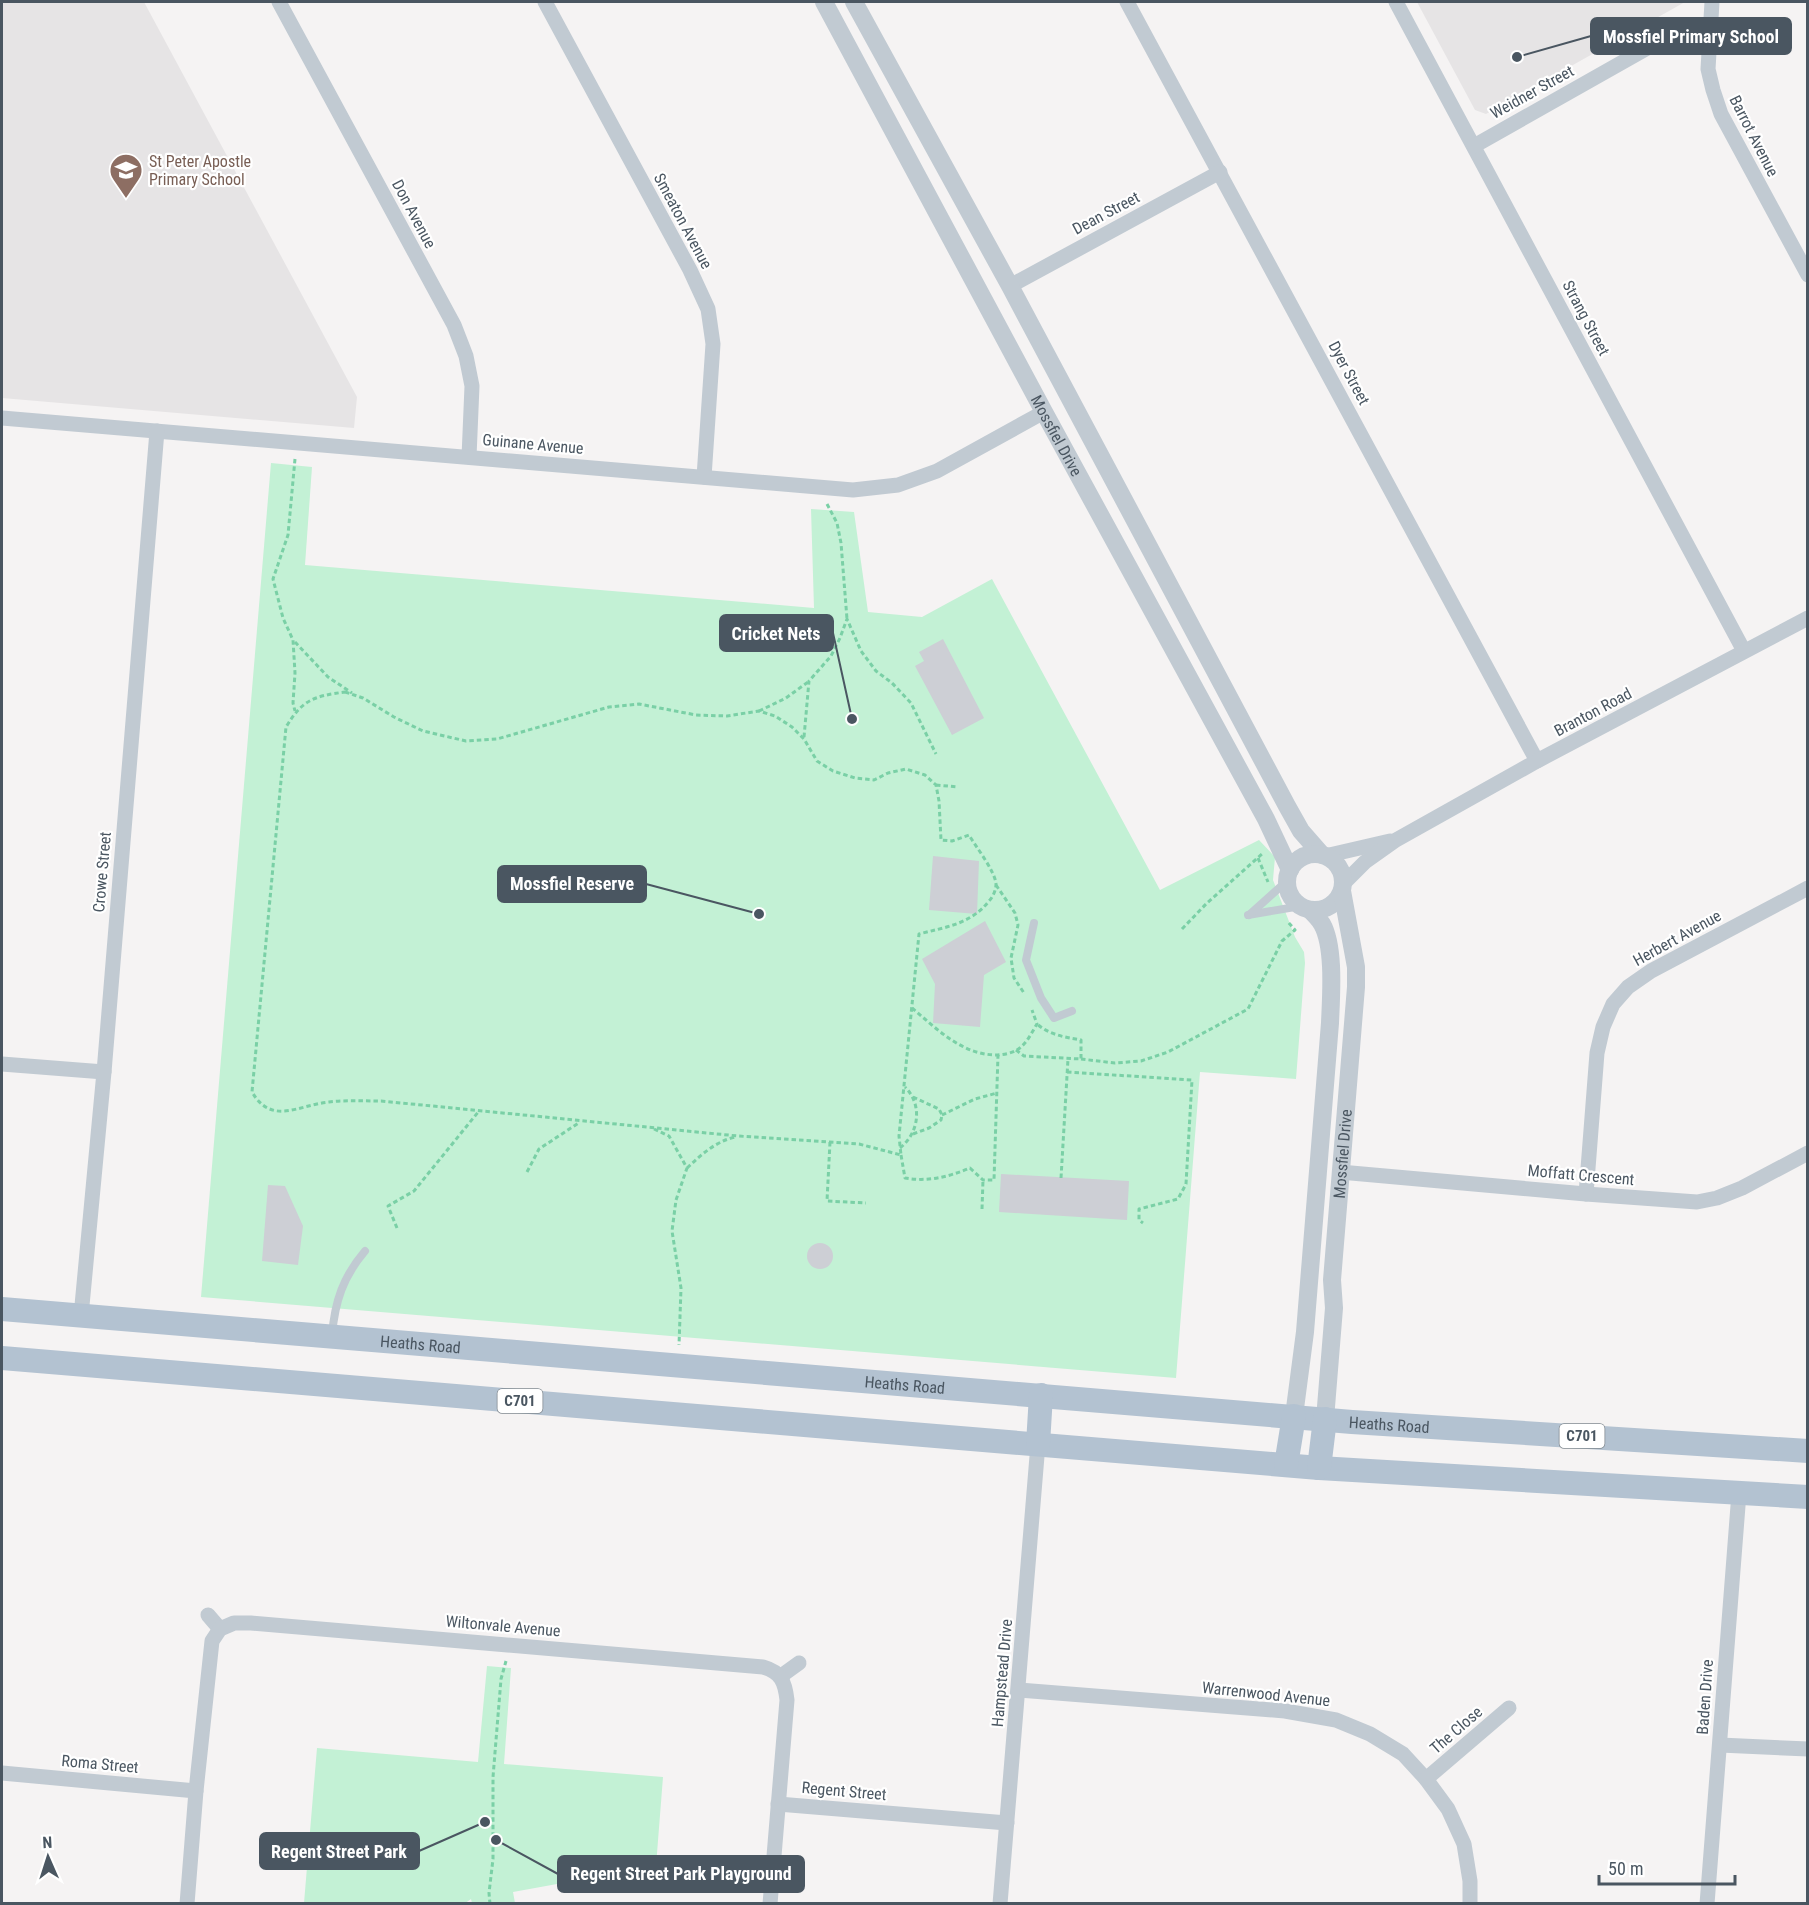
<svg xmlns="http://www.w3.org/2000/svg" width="1809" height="1905" viewBox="0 0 1809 1905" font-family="'Roboto Condensed',sans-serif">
	<rect width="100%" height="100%" fill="#f5f3f3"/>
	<g fill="#e6e4e5">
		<path d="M2 2H144L357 397 354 428 2 398Z"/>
		<path d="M1417 2H1685L1486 114 1475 110Z"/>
	</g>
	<g fill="#c3f1d5">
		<path d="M271 463 312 467 305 565 814 608 811 509 854 512 868 612 922 617 992 579 1160 890 1259 840 1275 857 1273 880 1295 937 1304 952 1305 963 1296 1079 1200 1072 1176 1378 201 1297Z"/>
		<path d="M487 1666 511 1668 504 1764 663 1777 656 1866 513 1892 515 1903H472L471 1899 464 1904 304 1903 317 1748 478 1762Z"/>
	</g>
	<g fill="#cdcfd5">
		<path d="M943 639 984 718 952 735 915 666 924 661 919 652Z"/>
		<path d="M933 856 979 861 977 914 929 910Z"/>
		<path d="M985 921 1006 962 984 975 980 1027 933 1023 935 984 922 959Z"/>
		<path d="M1001 1174 1129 1181 1127 1220 999 1212Z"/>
		<path d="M268 1185 285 1186 303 1226 298 1265 262 1261Z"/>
		<circle cx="820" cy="1256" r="13"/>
	</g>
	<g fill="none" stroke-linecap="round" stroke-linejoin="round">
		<g stroke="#7ad0a6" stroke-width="3" stroke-dasharray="4.5 3" stroke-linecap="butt">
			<path d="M295 459 288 535 273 579 283 618 293 640 295 673 293 703 295 711"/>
			<path d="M827 504 837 523 841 543 847 619"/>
			<path d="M295 642 328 677 352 693"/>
			<path d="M345 692 363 698 394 717 423 731 466 741 497 739 609 707 639 704 696 715 727 716 759 711 775 716 792 727 804 739 817 761 833 771 855 778 874 780 888 773 906 769 925 775 936 785 939 801 941 840 952 841 969 835C976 847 995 871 996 884 996 890 993 897 989 901 971 924 946 927 919 934L899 1136 901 1155 859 1144 738 1136 381 1101C364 1101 346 1100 329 1102 298 1105 272 1126 252 1092L286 727C302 700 314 696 345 692Z"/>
			<path d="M759 711 786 698 808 682"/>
			<path d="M804 737 809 681 831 656 840 638 847 619 861 651 876 671 892 683 911 703 936 754"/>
			<path d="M936 785 958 787"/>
			<path d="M1258 858 1268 882"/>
			<path d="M996 885 1015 913 1018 925 1011 958 1014 978 1024 993"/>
			<path d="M1182 929 1207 903 1262 854"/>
			<path d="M912 1008C937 1029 961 1054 995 1055 1003 1055 1015 1053 1021 1047 1028 1041 1032 1032 1037 1024L1032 1010"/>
			<path d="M1016 1050 1024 1056 1081 1059V1040C1064 1037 1050 1035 1037 1024"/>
			<path d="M1081 1059 1115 1063 1141 1061 1168 1052 1248 1009 1282 941 1295 930 1288 922"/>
			<path d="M1067 1072 1192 1080 1186 1184 1178 1199 1139 1209V1220L1143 1223"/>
			<path d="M942 1115 975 1099 997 1093"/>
			<path d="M654 1129 669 1136 687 1168 676 1200 672 1231 681 1288 679 1345"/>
			<path d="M913 1134 929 1128 941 1120 942 1115 939 1109 913 1097"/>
			<path d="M830 1142 827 1201 866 1203"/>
			<path d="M900 1148C919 1133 923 1105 905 1087"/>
			<path d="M901 1155 905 1178C928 1182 948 1177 970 1168L983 1180H994L998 1055"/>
			<path d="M687 1168C702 1154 715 1142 735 1137"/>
			<path d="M527 1172 539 1149 580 1122"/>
			<path d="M1061 1178 1068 1059"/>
			<path d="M982 1209 983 1180"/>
			<path d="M397 1228 388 1206 414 1191 479 1111"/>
			<path d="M490 1904 489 1893 493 1859V1777L501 1679 506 1661"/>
		</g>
		<g stroke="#c1cad2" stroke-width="8">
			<path d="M1248 915 1301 906"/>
			<path d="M1249 915 1287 881"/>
			<path d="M1034 923 1026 960 1041 998 1054 1018 1072 1011"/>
			<path d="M332 1335C335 1301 343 1277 365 1251"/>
		</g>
		<g stroke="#c1cad2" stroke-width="15">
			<path d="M279 2 454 325 466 356 472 386 469 457"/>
			<path d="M545 2 690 270 708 309 713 344 704 477"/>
			<path d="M1127 2 1537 761"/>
			<path d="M1396 2 1744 651"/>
			<path d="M1712 2 1708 69 1713 90 1721 114 1808 275"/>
			<path d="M1474 146 1651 46 1689 37 1709 40"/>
			<path d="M1010 286 1220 172"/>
			<path d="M2 418 853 490 898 485 937 471 1044 412"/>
			<path d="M1325 856 1390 841"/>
			<path d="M1343 884 1365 862 1396 840 1537 761 1808 618"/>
			<path d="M2 1064 104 1072"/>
			<path d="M1340 1172 1586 1194 1697 1202 1717 1198 1742 1188 1808 1153"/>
			<path d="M1586 1194 1597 1053 1603 1027 1613 1004 1628 987 1651 971 1808 888"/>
			<path d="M81 1316 104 1072 157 431"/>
			<path d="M208 1615 220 1629"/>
			<path d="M781 1676 799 1663"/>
			<path d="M1019 1690 1285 1711 1336 1720 1370 1734 1403 1754 1426 1779 1448 1809 1464 1844 1470 1881V1904"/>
			<path d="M1720 1745 1808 1749"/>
			<path d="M2 1773 196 1791"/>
			<path d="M1426 1779 1509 1708"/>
			<path d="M778 1804 1007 1823"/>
			<path d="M187 1904 196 1791 212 1641 220 1629 234 1623H251L763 1667C781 1672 785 1682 787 1700L770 1904"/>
			<path d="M1000 1904 1038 1444"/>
			<path d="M1707 1904 1739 1493"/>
		</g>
		<g stroke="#c1cad2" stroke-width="18">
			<path id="s1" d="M824 2 1044 412 1266 819 1290 870"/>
			<path d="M854 2 1010 286 1287 806 1301 831 1322 855"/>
			<circle cx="1315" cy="882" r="28"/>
			<path d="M1294 1416 1305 1332 1330 1023C1331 997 1335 947 1322 924 1319 919 1314 914 1310 910"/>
			<path id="s2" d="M1325 1419 1334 1308 1332 1280 1356 987V967L1342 891"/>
		</g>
		<g stroke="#b3c2d1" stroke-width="24">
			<path id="s3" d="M2 1309 1352 1422 1808 1451"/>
			<path d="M2 1358 1319 1468 1808 1497"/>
			<path d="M1038 1444 1041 1395"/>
			<path d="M1286 1465 1294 1416"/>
			<path d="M1319 1468 1325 1419"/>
		</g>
	</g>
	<defs>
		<symbol id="school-pin" viewBox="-11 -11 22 30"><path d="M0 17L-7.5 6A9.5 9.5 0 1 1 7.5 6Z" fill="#8d6e63" stroke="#fff"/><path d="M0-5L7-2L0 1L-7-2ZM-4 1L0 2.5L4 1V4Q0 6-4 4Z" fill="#fff"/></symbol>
	</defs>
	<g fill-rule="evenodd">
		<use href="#school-pin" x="107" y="151" width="38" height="52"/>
	</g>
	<g text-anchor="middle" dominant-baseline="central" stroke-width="4.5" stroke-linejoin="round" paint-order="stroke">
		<g fill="#fff" stroke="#808990" stroke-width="1.5">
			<rect x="497.5" y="1389" width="45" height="24" rx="4.5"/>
			<rect x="1559.5" y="1424" width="45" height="24" rx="4.5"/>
		</g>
		<g font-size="15" font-weight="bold" fill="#4a5661">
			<text x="520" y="1401">C701</text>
			<text x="1582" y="1436">C701</text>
		</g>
		<g font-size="16" fill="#4a5661" stroke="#fff">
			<text transform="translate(1532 92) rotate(-29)">Weidner Street</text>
			<text transform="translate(1754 136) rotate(63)">Barrot Avenue</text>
			<text transform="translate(1106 213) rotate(-28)">Dean Street</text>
			<text transform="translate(414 214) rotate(62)">Don Avenue</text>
			<text transform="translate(683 221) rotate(62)">Smeaton Avenue</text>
			<text transform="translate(1586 318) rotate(62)">Strang Street</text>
			<text transform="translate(1349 373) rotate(62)">Dyer Street</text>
			<text stroke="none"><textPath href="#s1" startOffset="492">Mossfiel Drive</textPath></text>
			<text transform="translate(533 444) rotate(5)">Guinane Avenue</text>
			<text transform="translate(1593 712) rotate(-28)">Branton Road</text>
			<text transform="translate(102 872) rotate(-85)">Crowe Street</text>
			<text transform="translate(1677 938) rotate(-29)">Herbert Avenue</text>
			<text stroke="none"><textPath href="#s2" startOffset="266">Mossfiel Drive</textPath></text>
			<text transform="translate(1581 1175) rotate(5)">Moffatt Crescent</text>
			<text stroke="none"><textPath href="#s3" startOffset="420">Heaths Road</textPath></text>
			<text stroke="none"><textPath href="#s3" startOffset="906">Heaths Road</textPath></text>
			<text stroke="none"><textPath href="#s3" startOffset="1392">Heaths Road</textPath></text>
			<text transform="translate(503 1626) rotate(5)">Wiltonvale Avenue</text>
			<text transform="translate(1002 1673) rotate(-85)">Hampstead Drive</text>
			<text transform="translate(1266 1694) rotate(6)">Warrenwood Avenue</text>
			<text transform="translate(1705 1697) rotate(-86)">Baden Drive</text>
			<text transform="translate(1456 1730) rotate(-41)">The Close</text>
			<text transform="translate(100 1764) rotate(5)">Roma Street</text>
			<text transform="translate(844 1791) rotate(5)">Regent Street</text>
		</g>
		<g font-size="16" fill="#785e54" stroke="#fff" text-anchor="start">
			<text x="149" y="161">St Peter Apostle<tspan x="149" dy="18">Primary School</tspan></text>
		</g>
	</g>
	<path fill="none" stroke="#4a5661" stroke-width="2" d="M1517 57L1591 36M852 719L833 633M759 914L646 884M485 1822L419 1851M496 1840L558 1874"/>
	<g fill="#4a5661" stroke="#fff" stroke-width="2">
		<circle cx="1517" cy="57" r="6"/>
		<circle cx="852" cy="719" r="6"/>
		<circle cx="759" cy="914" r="6"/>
		<circle cx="485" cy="1822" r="6"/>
		<circle cx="496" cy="1840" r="6"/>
	</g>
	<g fill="#4a5661" stroke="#4a5661" stroke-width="2">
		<rect x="1591" y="18" width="200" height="36" rx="6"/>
		<rect x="720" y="615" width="113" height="36" rx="6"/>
		<rect x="498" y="866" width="148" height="36" rx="6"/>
		<rect x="260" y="1833" width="159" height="36" rx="6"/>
		<rect x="558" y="1856" width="246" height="36" rx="6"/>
	</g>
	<g font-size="18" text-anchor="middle" font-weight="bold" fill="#fff">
		<text x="1691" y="43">Mossfiel Primary School</text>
		<text x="776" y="640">Cricket Nets</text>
		<text x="572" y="890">Mossfiel Reserve</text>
		<text x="339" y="1858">Regent Street Park</text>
		<text x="681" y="1880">Regent Street Park Playground</text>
	</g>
	<rect width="1809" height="1905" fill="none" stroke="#4a5661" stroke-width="6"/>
	<g transform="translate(48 1857) rotate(357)" stroke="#ffffff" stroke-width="4.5" paint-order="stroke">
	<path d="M0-4.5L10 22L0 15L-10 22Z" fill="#4a5661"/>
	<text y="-9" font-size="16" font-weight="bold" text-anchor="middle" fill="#4a5661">N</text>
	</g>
	<path d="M1599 1875v9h136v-9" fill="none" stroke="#4a5661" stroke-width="3"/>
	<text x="1608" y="1875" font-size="18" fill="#4a5661" stroke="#ffffff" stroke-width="4.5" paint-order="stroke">50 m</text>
</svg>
